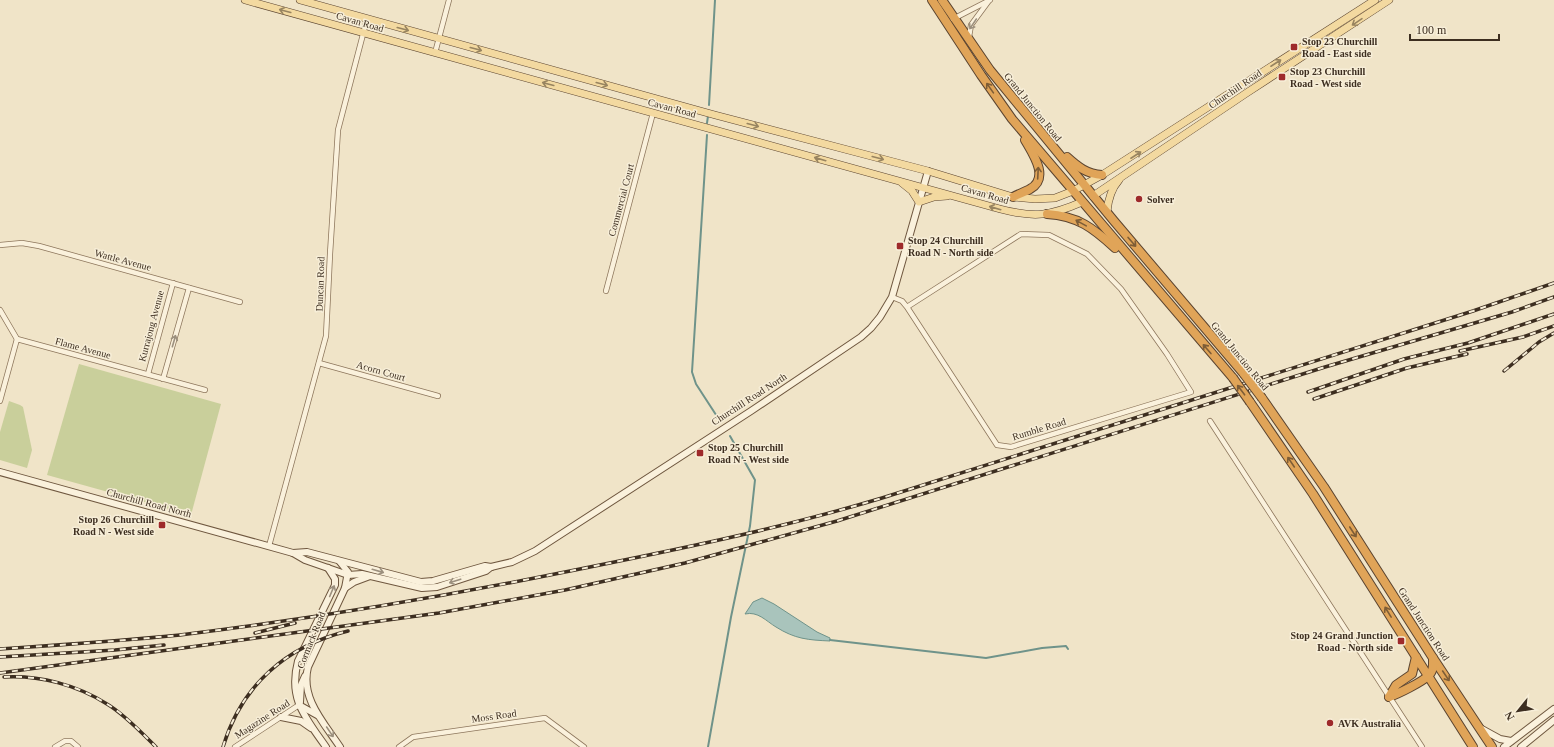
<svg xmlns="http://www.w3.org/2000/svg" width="1554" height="747" viewBox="0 0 1554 747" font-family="'Times New Roman',serif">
	<rect width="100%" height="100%" fill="#f0e4c8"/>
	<g fill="#c9cf9b">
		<path d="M79 364 221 404 191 515 47 475Z"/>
		<path d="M9 401 20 405 23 407 32 450 27 468 0 460V432Z"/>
	</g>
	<path fill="#a9c4bc" stroke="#6f938a" d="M762 598 774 604 817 632 830 638V641C808 640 795 639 776 627 766 621 758 611 745 614L753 602Z"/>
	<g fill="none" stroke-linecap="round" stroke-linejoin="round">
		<g stroke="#6f938a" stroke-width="2">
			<path d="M709 105 715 0"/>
			<path d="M707 123 708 116"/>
			<path d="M707 135 692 372 696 384 720 421"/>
			<path d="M830 640 986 658 1042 648 1066 646 1068 649"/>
			<path d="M708 747 731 617 750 526 755 480 730 436"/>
		</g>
		<defs>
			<g id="street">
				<path d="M953 19 990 0"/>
				<path d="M969 37 971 25 988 2"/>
				<path d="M435 53 449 0"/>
				<path d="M0 245 22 243 39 246 240 302"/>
				<path d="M606 291 653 113"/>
				<path d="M892 297 902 301 907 307 997 445 1011 447 1191 392 1167 354 1121 289 1087 254 1049 235 1021 234 907 307"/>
				<path d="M0 310 17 339"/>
				<path d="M319 363 438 396"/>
				<path d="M148 374 173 283"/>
				<path d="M163 379 189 288"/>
				<path d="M0 401 17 339 205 390"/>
				<path d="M1210 421 1422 747"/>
				<path d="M269 546 326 336 330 254 338 130 367 19"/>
				<path d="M55 747 65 741H71L78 747"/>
				<path d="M235 747 299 705"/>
				<path d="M399 747 413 737 545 718 584 747"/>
			</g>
			<g id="secondary">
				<path d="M0 472 293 553 305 560 348 575 362 574 422 588 437 587 486 571 491 567 512 562 535 551 751 411 861 337 871 328 880 317 892 297 928 171"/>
				<path d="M293 553 307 552 421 582 433 581 485 566 491 567"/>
				<path d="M345 588 354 582 370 576"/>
				<path d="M300 702 301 685 305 676"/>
				<path d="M299 705 317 715"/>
				<path d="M281 717 301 721 311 728"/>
				<path d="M1480 728 1500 739 1511 741"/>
				<path d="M326 747C305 717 288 699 298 661L335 585V579L328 568"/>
				<path d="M340 747C324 723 300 698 308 667L345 588 348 572 340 562"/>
				<path d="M1504 747 1554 709"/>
				<path d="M1521 747 1554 720"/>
			</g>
			<g id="primary">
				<path d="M245 0 1000 209C1034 218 1050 216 1082 202"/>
				<path d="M300 0 715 115 928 171 1013 197 1035 199 1055 198 1073 191 1102 175 1375 0"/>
				<path d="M902 183 912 191 919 202 934 197 947 196"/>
				<path d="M1093 196 1245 94 1389 0"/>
				<path d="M1107 212C1108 200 1111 189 1119 180"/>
			</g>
			<g id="highway">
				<path d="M932 0 981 75 1012 119 1233 378"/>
				<path d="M942 0 990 70 1114 221 1244 374"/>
				<path d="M1067 157C1078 167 1087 174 1102 175"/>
				<path d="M1013 197C1018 194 1025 192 1030 189 1050 178 1033 154 1025 140"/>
				<path d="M1047 214C1078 216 1093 228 1115 248"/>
				<path d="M1262 398 1324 487 1433 658 1492 747"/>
				<path d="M1250 402 1313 494 1473 747"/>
				<path d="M1389 697C1398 694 1422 682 1428 676 1434 671 1433 665 1433 658"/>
				<path d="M1389 697 1396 685 1412 674 1416 657"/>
			</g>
		</defs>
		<use href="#street" stroke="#8d765c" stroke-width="6"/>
		<use href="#secondary" stroke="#6f573f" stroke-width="8"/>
		<use href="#primary" stroke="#5b4430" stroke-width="8"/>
		<use href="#highway" stroke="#5b4430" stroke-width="10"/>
		<use href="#street" stroke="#faf1dc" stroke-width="4.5"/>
		<use href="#secondary" stroke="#faf1dc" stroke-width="6"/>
		<use href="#primary" stroke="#f3d9a0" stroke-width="7"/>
		<use href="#highway" stroke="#e0a458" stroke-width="8"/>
		<defs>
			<g id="rail">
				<path d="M1460 351 1523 337 1554 326"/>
				<path d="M1504 371 1539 342 1554 333"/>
				<path d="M1308 392 1404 359 1468 343 1554 314"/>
				<path d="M1314 399 1407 368 1467 354"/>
				<path d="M255 633 295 623"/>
				<path d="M0 649C60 645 120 641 180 635 311 619 441 597 570 571 675 550 779 529 882 498L1473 311 1554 283"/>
				<path d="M0 657 115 650 164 645"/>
				<path d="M0 673 439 613 565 590 685 563 837 521 1325 367 1512 312 1554 297"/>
				<path d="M4 677C40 675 77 685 107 704 124 714 142 733 156 747"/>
				<path d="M223 747C241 686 286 646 348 631"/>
			</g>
		</defs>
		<use href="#rail" stroke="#3d2e20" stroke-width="3.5"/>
		<use href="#rail" stroke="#f7eed8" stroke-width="2" stroke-dasharray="6" stroke-linecap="butt"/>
		<defs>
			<g id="highway-bridge">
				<path d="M1244 374 1262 398"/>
				<path d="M1233 378 1250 402"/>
			</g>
		</defs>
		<use href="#highway-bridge" stroke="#5b4430" stroke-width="10" stroke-linecap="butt"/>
		<use href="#highway-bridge" stroke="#e0a458" stroke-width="8"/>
	</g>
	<defs><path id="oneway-shaft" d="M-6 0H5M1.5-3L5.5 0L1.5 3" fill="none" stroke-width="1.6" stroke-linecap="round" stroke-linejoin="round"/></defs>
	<g stroke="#988460">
		<use href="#oneway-shaft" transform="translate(285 11) rotate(-165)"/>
		<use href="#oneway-shaft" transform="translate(1357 22) rotate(146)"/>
		<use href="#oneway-shaft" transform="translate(403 29) rotate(15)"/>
		<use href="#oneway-shaft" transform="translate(476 49) rotate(15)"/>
		<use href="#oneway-shaft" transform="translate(1276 63) rotate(-33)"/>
		<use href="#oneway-shaft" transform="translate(548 84) rotate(-165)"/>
		<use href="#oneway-shaft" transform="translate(602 84) rotate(15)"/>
		<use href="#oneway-shaft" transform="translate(753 125) rotate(15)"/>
		<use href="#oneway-shaft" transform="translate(1136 155) rotate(-33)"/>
		<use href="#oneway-shaft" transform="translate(878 158) rotate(15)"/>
		<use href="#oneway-shaft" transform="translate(820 159) rotate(-164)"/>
		<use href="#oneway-shaft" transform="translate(995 208) rotate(-164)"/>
	</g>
	<g stroke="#9c907e">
		<use href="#oneway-shaft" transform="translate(973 24) rotate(124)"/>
		<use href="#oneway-shaft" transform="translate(174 341) rotate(-74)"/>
		<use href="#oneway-shaft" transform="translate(378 571) rotate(16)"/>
		<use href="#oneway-shaft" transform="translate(455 581) rotate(162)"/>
		<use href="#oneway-shaft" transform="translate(332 591) rotate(-67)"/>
		<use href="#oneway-shaft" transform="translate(330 732) rotate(56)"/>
	</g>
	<g stroke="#7e5d36">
		<use href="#oneway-shaft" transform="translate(990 88) rotate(-125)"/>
		<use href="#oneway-shaft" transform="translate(1038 173) rotate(-87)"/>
		<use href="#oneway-shaft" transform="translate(1081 223) rotate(-151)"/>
		<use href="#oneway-shaft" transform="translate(1132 242) rotate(49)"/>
		<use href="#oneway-shaft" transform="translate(1207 349) rotate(-131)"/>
		<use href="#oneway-shaft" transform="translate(1241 390) rotate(-127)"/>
		<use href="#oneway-shaft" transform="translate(1291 462) rotate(-124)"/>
		<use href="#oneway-shaft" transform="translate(1353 532) rotate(57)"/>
		<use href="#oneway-shaft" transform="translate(1388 612) rotate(-122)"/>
		<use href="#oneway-shaft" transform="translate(1446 676) rotate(56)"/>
	</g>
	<g fill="#9e2a2b" stroke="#f7eed8" stroke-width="1.5">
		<rect x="1290" y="43" width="8" height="8" rx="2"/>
		<rect x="1278" y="73" width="8" height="8" rx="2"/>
		<circle cx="1139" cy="199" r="4"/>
		<rect x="896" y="242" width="8" height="8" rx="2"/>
		<rect x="696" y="449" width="8" height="8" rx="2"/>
		<rect x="158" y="521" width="8" height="8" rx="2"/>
		<rect x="1397" y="637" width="8" height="8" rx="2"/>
		<circle cx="1330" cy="723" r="4"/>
	</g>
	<g text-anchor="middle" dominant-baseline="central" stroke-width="3" stroke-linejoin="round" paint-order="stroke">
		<g font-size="10" fill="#3d2e20" stroke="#f7eed8">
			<text transform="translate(360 22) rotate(16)">Cavan Road</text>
			<text transform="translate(1235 89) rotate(-34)">Churchill Road</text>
			<text transform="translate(1033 107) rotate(51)">Grand Junction Road</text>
			<text transform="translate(672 108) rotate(15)">Cavan Road</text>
			<text transform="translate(985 194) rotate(16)">Cavan Road</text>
			<text transform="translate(621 200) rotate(-75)">Commercial Court</text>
			<text transform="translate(123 260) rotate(15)">Wattle Avenue</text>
			<text transform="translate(320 284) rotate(-88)">Duncan Road</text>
			<text transform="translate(151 326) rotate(-75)">Kurrajong Avenue</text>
			<text transform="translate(83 348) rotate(15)">Flame Avenue</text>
			<text transform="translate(1240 356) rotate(51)">Grand Junction Road</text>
			<text transform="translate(381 371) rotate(16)">Acorn Court</text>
			<text transform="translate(749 399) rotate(-33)">Churchill Road North</text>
			<text transform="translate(1039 429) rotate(-17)">Rumble Road</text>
			<text transform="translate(149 503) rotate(15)">Churchill Road North</text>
			<text transform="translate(1424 624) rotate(57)">Grand Junction Road</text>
			<text transform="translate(311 640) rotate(-68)">Cormack Road</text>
			<text transform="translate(494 716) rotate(-8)">Moss Road</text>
			<text transform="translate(262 719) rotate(-33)">Magazine Road</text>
		</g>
		<g font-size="10" font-weight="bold" fill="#3d2e20" stroke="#f7eed8" text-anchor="start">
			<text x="1302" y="41">Stop 23 Churchill<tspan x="1302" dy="12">Road - East side</tspan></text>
			<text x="1290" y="71">Stop 23 Churchill<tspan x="1290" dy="12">Road - West side</tspan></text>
			<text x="1147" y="199">Solver</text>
			<text x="908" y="240">Stop 24 Churchill<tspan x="908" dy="12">Road N - North side</tspan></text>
			<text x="708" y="447">Stop 25 Churchill<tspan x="708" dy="12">Road N - West side</tspan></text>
			<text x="154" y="519" text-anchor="end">Stop 26 Churchill<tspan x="154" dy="12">Road N - West side</tspan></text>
			<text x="1393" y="635" text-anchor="end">Stop 24 Grand Junction<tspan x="1393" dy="12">Road - North side</tspan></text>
			<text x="1338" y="723">AVK Australia</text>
		</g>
	</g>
	<g transform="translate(1518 711) rotate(240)" stroke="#f7eed8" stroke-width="3" paint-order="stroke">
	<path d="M0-3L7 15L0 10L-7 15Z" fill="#3d2e20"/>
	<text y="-6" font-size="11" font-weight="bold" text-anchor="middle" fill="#3d2e20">N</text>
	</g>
	<path d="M1410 34v6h89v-6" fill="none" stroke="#3d2e20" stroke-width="2"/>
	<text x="1416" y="34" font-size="12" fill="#3d2e20" stroke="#f7eed8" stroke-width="3" paint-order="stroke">100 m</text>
</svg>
